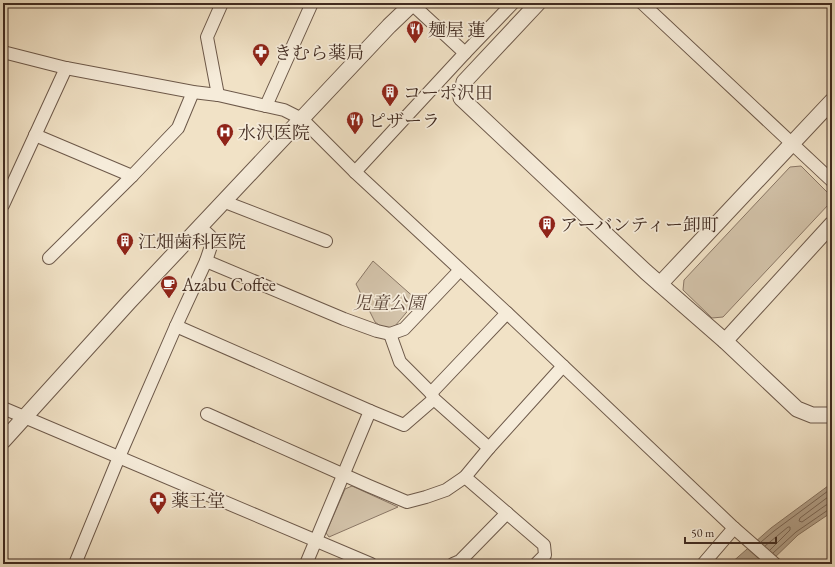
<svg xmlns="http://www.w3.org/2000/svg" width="835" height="567" viewBox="0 0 835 567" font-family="'EB Garamond','Noto Serif JP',serif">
	<rect width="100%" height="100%" fill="#f1e2c6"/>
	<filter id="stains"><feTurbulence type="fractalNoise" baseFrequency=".005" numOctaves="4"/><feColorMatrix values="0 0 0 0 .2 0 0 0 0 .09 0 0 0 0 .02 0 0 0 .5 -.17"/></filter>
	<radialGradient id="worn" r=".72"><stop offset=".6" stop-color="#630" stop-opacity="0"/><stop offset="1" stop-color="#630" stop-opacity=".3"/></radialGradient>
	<g fill="#d3c3aa" stroke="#8a7766">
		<path d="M801 166 829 194V204L723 317 712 318 683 290 684 280 790 167Z"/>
		<path d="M373 261 417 300 395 326 386 330 375 322 356 284Z"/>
		<path d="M352 486 398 507 329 537 326 533 345 489Z"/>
	</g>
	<path fill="#b5a48e" stroke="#877462" d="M832 483V512L798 535 768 564H730L771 528Z"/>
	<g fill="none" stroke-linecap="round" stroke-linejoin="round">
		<g stroke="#7b6858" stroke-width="1">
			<path d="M832 494 800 518 799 521 802 522 826 505 832 504"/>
			<path d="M761 542 774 531 832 488"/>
			<path d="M765 546 788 527H790V530L770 550"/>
			<path d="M773 553 796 532 828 510 832 509"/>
		</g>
		<defs>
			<g id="minor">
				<path d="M642 3 832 181"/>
				<path d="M412 4 465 53"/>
				<path d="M3 52 66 68 193 92 218 95 266 106 284 110 302 119 355 172 507 313 734 528 775 564"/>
				<path d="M218 95 207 37 222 3"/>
				<path d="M266 106 312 3"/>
				<path d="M35 135 132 176"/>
				<path d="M355 172 465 53 513 3"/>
				<path d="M225 202 326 241"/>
				<path d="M3 205 66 68"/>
				<path d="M49 258 132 176 178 128 193 92"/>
				<path d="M206 261 344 319 377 331 390 334 404 329 460 270"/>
				<path d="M176 326 370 411 306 564"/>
				<path d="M390 334 400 362 431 393 434 399 489 448"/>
				<path d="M431 393 507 313"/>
				<path d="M3 408 371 564"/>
				<path d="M370 411 404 425 434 399"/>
				<path d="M207 414 369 486 407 502 426 497 446 490 465 477 489 448 563 366"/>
				<path d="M465 477 544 545 545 555 536 564"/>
				<path d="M75 564 119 457 176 326 206 261 212 243 210 236 200 227"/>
				<path d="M453 564 460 561 507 513"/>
				<path d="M703 564 734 528"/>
			</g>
			<g id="tertiary">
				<path d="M538 3 464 82 461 98 646 272 725 341 797 409 812 415H832"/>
				<path d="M660 284 832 101"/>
				<path d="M725 341 832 224"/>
				<path d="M3 441 129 302 389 26 413 3"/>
			</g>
		</defs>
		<use href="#minor" stroke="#6d594a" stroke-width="14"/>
		<use href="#tertiary" stroke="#6d594a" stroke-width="17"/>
		<use href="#minor" stroke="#f6ecda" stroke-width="12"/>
		<use href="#tertiary" stroke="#f6ecda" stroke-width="15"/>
	</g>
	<defs>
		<symbol id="restaurant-pin" viewBox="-11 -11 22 30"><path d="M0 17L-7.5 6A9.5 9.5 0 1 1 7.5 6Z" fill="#8f2418" stroke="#f6ecda"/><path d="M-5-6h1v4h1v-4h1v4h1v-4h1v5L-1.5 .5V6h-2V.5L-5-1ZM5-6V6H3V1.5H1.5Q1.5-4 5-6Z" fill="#fff"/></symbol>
		<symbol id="pharmacy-pin" viewBox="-11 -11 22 30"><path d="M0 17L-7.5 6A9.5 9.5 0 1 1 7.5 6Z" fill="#8f2418" stroke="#f6ecda"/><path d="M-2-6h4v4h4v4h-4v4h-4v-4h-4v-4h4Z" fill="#fff"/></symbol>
		<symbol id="building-pin" viewBox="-11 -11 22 30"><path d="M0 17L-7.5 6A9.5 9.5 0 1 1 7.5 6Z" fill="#8f2418" stroke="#f6ecda"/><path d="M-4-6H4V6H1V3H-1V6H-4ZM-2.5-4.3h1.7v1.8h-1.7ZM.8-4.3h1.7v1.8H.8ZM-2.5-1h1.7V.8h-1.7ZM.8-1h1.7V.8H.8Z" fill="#fff"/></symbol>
		<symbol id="hospital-pin" viewBox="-11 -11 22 30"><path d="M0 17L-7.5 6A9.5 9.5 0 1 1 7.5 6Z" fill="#8f2418" stroke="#f6ecda"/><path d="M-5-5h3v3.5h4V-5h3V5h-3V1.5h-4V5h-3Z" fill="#fff"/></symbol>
		<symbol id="cafe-pin" viewBox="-11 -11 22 30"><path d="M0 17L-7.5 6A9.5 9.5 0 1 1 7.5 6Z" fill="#8f2418" stroke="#f6ecda"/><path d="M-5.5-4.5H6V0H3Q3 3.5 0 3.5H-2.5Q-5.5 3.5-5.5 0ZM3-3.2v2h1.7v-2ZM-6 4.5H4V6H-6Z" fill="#fff"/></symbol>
	</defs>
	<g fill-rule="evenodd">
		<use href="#restaurant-pin" x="405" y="19" width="20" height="27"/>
		<use href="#pharmacy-pin" x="251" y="42" width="20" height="27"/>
		<use href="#building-pin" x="380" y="82" width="20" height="27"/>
		<use href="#restaurant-pin" x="345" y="110" width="20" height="27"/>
		<use href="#hospital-pin" x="215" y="122" width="20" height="27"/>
		<use href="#building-pin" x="537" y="214" width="20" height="27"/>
		<use href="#building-pin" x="115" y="231" width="20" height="27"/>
		<use href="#cafe-pin" x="159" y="274" width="20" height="27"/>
		<use href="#pharmacy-pin" x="148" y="490" width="20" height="27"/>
	</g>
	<g text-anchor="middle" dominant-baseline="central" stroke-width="3.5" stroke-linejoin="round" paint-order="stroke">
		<g font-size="18" fill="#412b21" stroke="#f6ecda" text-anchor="start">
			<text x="428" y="29">麺屋 蓮</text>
			<text x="274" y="52">きむら薬局</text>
			<text x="403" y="92">コーポ沢田</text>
			<text x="368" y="120">ピザーラ</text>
			<text x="238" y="132">水沢医院</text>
			<text x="560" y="224">アーバンティー卸町</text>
			<text x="138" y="241">江畑歯科医院</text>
			<text x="182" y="284">Azabu Coffee</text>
			<text x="171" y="500">薬王堂</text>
		</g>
		<g font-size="18" font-style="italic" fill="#5e493c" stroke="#f6ecda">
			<text x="389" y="302">児童公園</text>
		</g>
	</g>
	<rect width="835" height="567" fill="none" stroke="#f1e2c6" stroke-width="16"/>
	<rect x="4" y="4" width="827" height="559" fill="none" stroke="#412b21" stroke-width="2"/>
	<rect x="8" y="8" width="819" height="551" fill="none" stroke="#412b21"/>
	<path d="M685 537v6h91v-6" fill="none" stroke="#412b21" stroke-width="2"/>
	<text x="691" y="537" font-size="12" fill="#412b21" stroke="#f6ecda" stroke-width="3" paint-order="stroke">50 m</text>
	<rect width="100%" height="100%" filter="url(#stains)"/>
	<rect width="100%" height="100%" fill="url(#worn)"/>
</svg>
